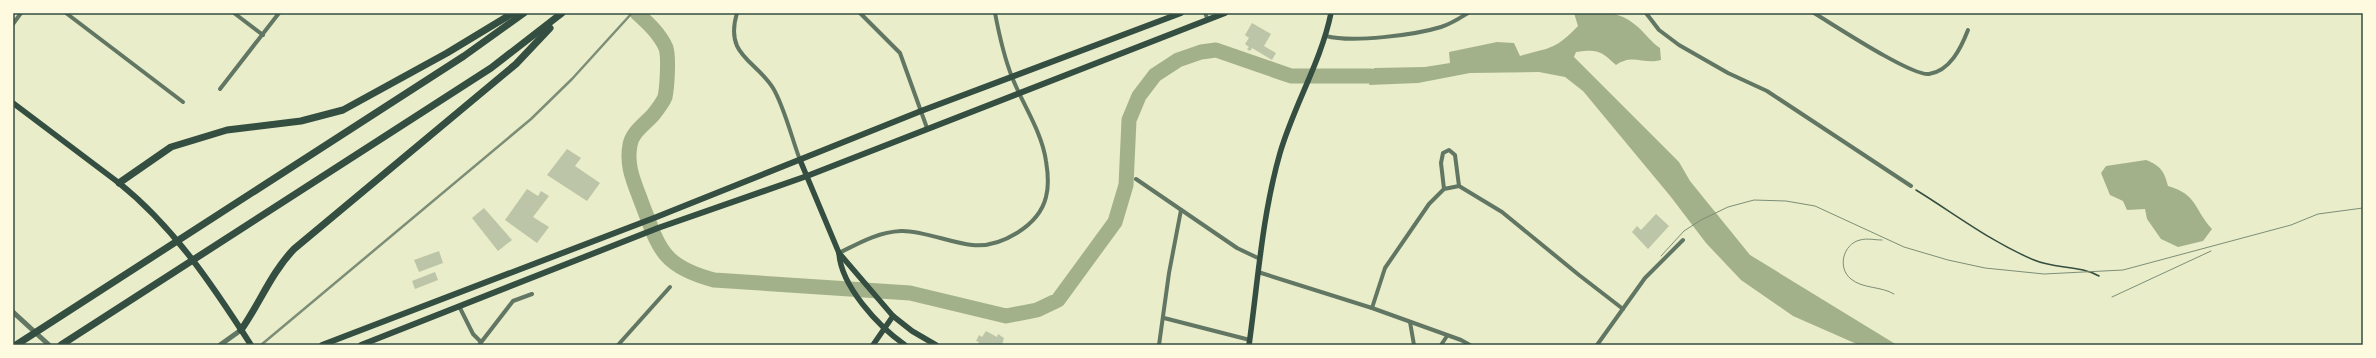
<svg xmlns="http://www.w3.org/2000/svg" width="2376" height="358" viewBox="0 0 2376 358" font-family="'Roboto Condensed',sans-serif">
	<rect width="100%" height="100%" fill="#e9edc9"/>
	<g fill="#a3b18a">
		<path d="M1574 13C1600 13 1617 8 1638 27 1646 34 1651 42 1660 48L1661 60C1643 65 1633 53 1616 65 1600 50 1597 49 1576 52L1574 57 1679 162 1690 181 1750 255 1897 345H1859L1793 316 1741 280 1706 243 1671 197 1583 91 1565 77 1539 72 1470 73 1418 83 1369 85 1374 68 1425 67 1450 63 1449 52 1497 42 1514 43 1520 56C1551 47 1555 50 1578 26Z"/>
		<path d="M2146 160C2161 166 2164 171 2168 186 2198 195 2193 208 2212 229L2203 241 2178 247 2161 239 2147 219 2145 209 2127 210 2123 201 2110 195 2101 173 2106 166Z"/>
	</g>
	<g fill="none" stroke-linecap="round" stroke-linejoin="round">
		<path stroke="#a3b18a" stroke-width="15" d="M637 13C648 23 660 34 666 48 669 57 667 88 665 97 663 102 657 110 653 115 645 124 632 132 630 145 626 166 634 182 641 201 659 248 661 266 714 280L910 293 1006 316 1037 310 1058 300 1115 222 1126 185 1129 120 1139 96 1155 75 1178 60 1201 52 1216 50 1291 76H1371"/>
	</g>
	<g fill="#bcc5a7">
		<path d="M1252 23 1271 34 1264 46 1276 53 1272 60 1252 48 1250 51 1247 49 1249 47 1245 44 1249 38 1245 35Z"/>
		<path d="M567 149 581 158 575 166 600 183 587 201 547 175Z"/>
		<path d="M527 189 538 196 541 191 549 196 533 217 549 227 537 243 505 220Z"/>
		<path d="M484 208 512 240 498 251 472 218Z"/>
		<path d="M1656 214 1669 226 1648 249 1632 232 1637 226 1641 230Z"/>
		<path d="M439 251 443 263 419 272 414 260Z"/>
		<path d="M435 272 438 280 415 289 412 281Z"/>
		<path d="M986 331 997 337 998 334 1004 338 1002 345 978 344 979 342 976 341 979 335 982 337Z"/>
	</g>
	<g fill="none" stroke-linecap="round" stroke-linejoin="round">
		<path stroke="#344e41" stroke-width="1.5" d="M1916 190C1955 214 1991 242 2034 260 2055 269 2079 265 2099 276"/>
		<g stroke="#617663" stroke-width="4">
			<path d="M66 13 183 102"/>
			<path d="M234 13 263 35"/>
			<path d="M737 13C724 56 756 60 773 88 784 106 792 139 800 160"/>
			<path d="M860 13 900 53 927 128"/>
			<path d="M1205 13 1208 20"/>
			<path d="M1646 13 1659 30 1679 45 1728 73 1767 91 1911 186"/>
			<path d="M1814 13C1834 25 1911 76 1929 74 1950 71 1961 48 1968 30"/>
			<path d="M13 24 21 13"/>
			<path d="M1326 36C1352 43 1415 35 1441 27 1451 24 1460 18 1468 13"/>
			<path d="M220 89 279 13"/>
			<path d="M1136 179 1237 248 1260 259"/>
			<path d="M1459 186 1502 212 1579 275 1623 309"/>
			<path d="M839 253C859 243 878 232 901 231 921 230 951 243 972 245 1000 248 1039 226 1046 197 1049 186 1048 173 1046 161 1042 132 1023 105 1012 77 1004 57 999 34 995 13"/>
			<path d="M1258 272 1372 308 1461 340 1470 345"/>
			<path d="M459 306 473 334 481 342"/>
			<path d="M1372 308 1385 268 1429 204 1444 189 1459 186 1455 155 1449 150 1443 153 1441 163 1444 189"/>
			<path d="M1164 318 1250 340"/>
			<path d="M1410 322 1414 345"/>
			<path d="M479 345 513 301 532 294"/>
			<path d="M618 345 670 287"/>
			<path d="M1159 345 1169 273 1181 210"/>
			<path d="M1441 345 1447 336"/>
			<path d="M1597 345 1645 278 1683 240"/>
		</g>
		<g stroke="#617663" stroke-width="5">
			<path d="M13 312 49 345"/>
			<path d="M220 345 241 330"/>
		</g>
		<g stroke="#344e41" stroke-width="5.5">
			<path d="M13 103 119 183"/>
			<path d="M800 160 839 253C841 286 878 326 905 345"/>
			<path d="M839 253 893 316 912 331 936 345"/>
			<path d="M873 345 893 316"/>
			<path d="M1249 345C1258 281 1262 216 1280 153 1294 105 1321 62 1331 13"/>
		</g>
		<g stroke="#344e41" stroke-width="6">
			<path d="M119 183C174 227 213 286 251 345"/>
			<path d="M322 345 654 218 921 111 1181 13"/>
			<path d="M361 345 658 228 807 176 1225 13"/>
		</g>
		<g stroke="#344e41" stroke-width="7">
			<path d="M119 183 171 147 227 130 301 121 343 110 447 53 513 13"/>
			<path d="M241 330C260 303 271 273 294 249L516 64 550 28"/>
			<path d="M16 345 464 56 524 13"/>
			<path d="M61 345 491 68 562 13"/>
		</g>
		<g stroke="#7c8e77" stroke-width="1">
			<path d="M1882 240C1875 240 1867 238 1860 240 1843 244 1837 268 1851 279 1863 289 1881 286 1894 294"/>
			<path d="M1661 256 1684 231 1701 220 1728 207 1754 200 1786 201 1815 206 1904 247 1948 260 1985 268 2044 274 2123 270 2291 225 2318 214 2363 208"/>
			<path d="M2112 297 2211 251"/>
		</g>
		<path stroke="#7c8e77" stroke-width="2.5" d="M261 345 531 119 572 79 632 13"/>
	</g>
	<rect width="2376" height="358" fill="none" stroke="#fefae0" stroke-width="28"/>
	<rect x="14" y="14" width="2348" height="330" fill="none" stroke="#344e41" stroke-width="1.5"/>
</svg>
